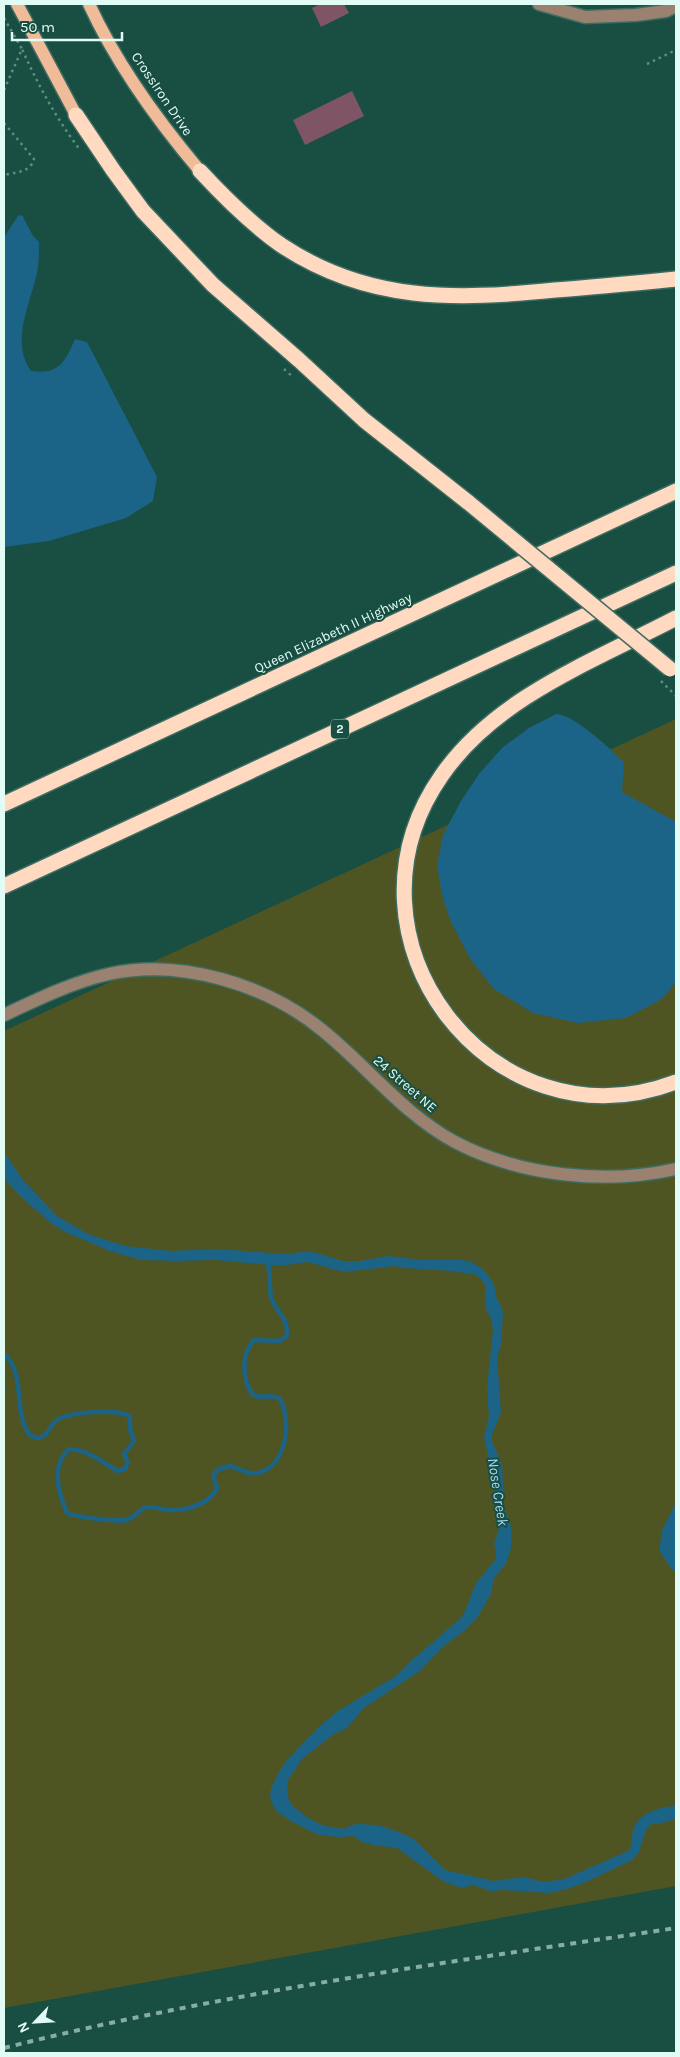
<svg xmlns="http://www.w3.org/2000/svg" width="680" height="2057" viewBox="0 0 680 2057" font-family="Karla,sans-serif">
	<rect width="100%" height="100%" fill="#194e42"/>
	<path fill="#4f5522" d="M676 719V1886L4 2008V1031Z"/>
	<g fill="#1b6488">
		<path d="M22 215 33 236 39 242C39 252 39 263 37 273 30 305 10 341 31 371 59 375 65 362 75 339L87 342 157 477 153 501 126 518 49 541 4 547V237L18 216Z"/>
		<path d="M556 714C575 715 609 748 624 762L622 792 676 822V982L662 999 626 1018 578 1023 533 1013 494 989 471 960 451 922 443 899 437 866 443 835 461 801 479 774 502 748 529 728Z"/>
		<path d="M4 1152 23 1180 57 1216 88 1234 125 1246 172 1251 217 1249 286 1254 310 1251 343 1261H360L388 1256 422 1260H463L472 1262 485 1271 494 1284 496 1297 502 1308 503 1315 501 1344 497 1357 501 1412 492 1435V1441L502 1465 504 1507 511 1526V1548L506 1564 494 1578 491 1594 477 1618 463 1632 444 1646 420 1671 364 1708 347 1728 334 1734 302 1759 288 1780 287 1792 290 1803 299 1811 306 1817 322 1825 342 1829 356 1824 378 1825 399 1832 414 1839 445 1870 494 1881 524 1877 544 1882 564 1879 628 1851C633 1845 631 1839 633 1831 637 1813 660 1807 676 1806V1819L658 1824H651L646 1830 639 1852 632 1860 584 1883 567 1889 549 1893 504 1890 491 1891 473 1885 462 1888 444 1882 397 1848 373 1845 360 1841 354 1836 338 1837 316 1834 291 1821 276 1811 273 1805 270 1797 271 1788 279 1772 287 1760 319 1727 338 1711 396 1676 410 1662 463 1616 476 1583 496 1559V1551L494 1545 499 1528 494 1482 484 1438 489 1417 487 1388 493 1330 491 1319 486 1308 485 1284 477 1275 452 1271 404 1268 395 1266 344 1272 307 1262 281 1266 215 1260 176 1261 141 1260 110 1251 65 1232 52 1224 21 1197 8 1183 4 1175Z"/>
		<path d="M676 1503V1572L671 1568 659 1550 663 1528Z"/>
	</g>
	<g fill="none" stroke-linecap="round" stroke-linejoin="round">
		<path stroke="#1b6488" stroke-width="4.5" d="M4 1354C27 1374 12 1412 30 1435 34 1437 38 1439 42 1437 49 1434 51 1424 57 1420 69 1412 121 1408 130 1417V1429L134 1441 124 1454 128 1462 125 1469 117 1471C103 1462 86 1449 69 1449 50 1466 59 1494 67 1513 76 1517 117 1522 126 1520 134 1518 139 1510 146 1507 154 1506 162 1510 170 1510 186 1511 210 1504 217 1488L213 1475 219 1469 231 1466C239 1469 249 1475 258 1473 287 1466 292 1421 280 1399 270 1392 261 1401 252 1394 242 1378 241 1355 254 1340L279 1341 287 1336C288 1317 278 1314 272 1300 268 1290 272 1273 267 1261"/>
	</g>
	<g fill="#7f5565">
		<path d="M320 4H344L349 13 321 27 312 8Z"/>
		<path d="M352 91 364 116 305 145 293 120Z"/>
	</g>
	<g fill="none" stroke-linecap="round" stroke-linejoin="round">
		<defs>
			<g id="minor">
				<path d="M539 4 585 17 636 15 666 11 676 6"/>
				<path d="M4 1015C38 999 73 982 109 974 181 958 267 985 322 1030 367 1066 403 1114 455 1142 520 1176 605 1185 676 1169"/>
			</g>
			<g id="major">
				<path d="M17 4 76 115"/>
				<path d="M89 4C117 65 157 120 200 171"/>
			</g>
			<g id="highway">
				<path d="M76 115 113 170 143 211 213 285 299 360 364 420 469 503"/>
				<path d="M200 171C225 198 251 224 281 245 368 303 456 300 555 290 596 287 636 283 676 279"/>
				<path d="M676 618C594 661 496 697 442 775 328 937 491 1152 676 1082"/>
				<path d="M4 804 676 491"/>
				<path d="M4 886 676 573"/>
			</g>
		</defs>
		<use href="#minor" stroke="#3d6d62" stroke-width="15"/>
		<use href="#major" stroke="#3d6d62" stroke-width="15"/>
		<use href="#highway" stroke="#3d6d62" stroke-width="18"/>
		<g stroke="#608c82" stroke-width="2.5" stroke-dasharray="2.5 4" stroke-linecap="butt">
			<path d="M4 18 22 49"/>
			<path d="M647 64 676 50"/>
			<path d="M4 90 22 49C38 85 56 118 80 150"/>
			<path d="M4 123 34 159C30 173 16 172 4 175"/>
			<path d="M284 369 293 377"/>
			<path d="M661 681 676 696"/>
		</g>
		<use href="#minor" stroke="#9b816f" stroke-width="12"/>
		<use href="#major" stroke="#f0bb98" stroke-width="12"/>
		<use href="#highway" stroke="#ffd9c0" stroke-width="15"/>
		<path stroke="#87aea4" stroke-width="4" stroke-dasharray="6 6" stroke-linecap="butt" d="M4 2048C225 1992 451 1962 676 1928"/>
		<defs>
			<path id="highway-bridge" d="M469 503 670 669"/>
		</defs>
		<use href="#highway-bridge" stroke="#3d6d62" stroke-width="18" stroke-linecap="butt"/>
		<use href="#highway-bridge" stroke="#ffd9c0" stroke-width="15"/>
	</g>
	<g text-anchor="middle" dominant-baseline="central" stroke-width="4" stroke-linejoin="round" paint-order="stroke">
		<rect fill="#194e42" stroke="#a5c8bf" stroke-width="1" x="331" y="719.5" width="18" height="19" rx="4"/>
		<g font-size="12" font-weight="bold" fill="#e1fcf4">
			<text x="340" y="729">2</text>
		</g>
		<g font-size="14" fill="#e1fcf4" stroke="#194e42">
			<text transform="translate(162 94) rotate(56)">CrossIron Drive</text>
			<text transform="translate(333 633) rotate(-25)">Queen Elizabeth II Highway</text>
			<text transform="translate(405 1084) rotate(41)">24 Street NE</text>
		</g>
		<g font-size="15" font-style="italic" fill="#a2d8f9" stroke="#194e42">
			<text transform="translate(498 1492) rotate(81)">Nose Creek</text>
		</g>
	</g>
	<rect width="680" height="2057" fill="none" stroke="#e1fcf4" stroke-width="10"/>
	<g transform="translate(35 2022) rotate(245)" stroke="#194e42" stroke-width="4" paint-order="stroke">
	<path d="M0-4L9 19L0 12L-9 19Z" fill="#e1fcf4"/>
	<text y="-8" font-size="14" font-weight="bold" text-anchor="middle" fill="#e1fcf4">N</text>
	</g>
	<path d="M12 32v8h110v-8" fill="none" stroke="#e1fcf4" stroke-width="2.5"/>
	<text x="20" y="32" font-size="15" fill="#e1fcf4" stroke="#194e42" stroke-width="4" paint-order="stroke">50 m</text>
</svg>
